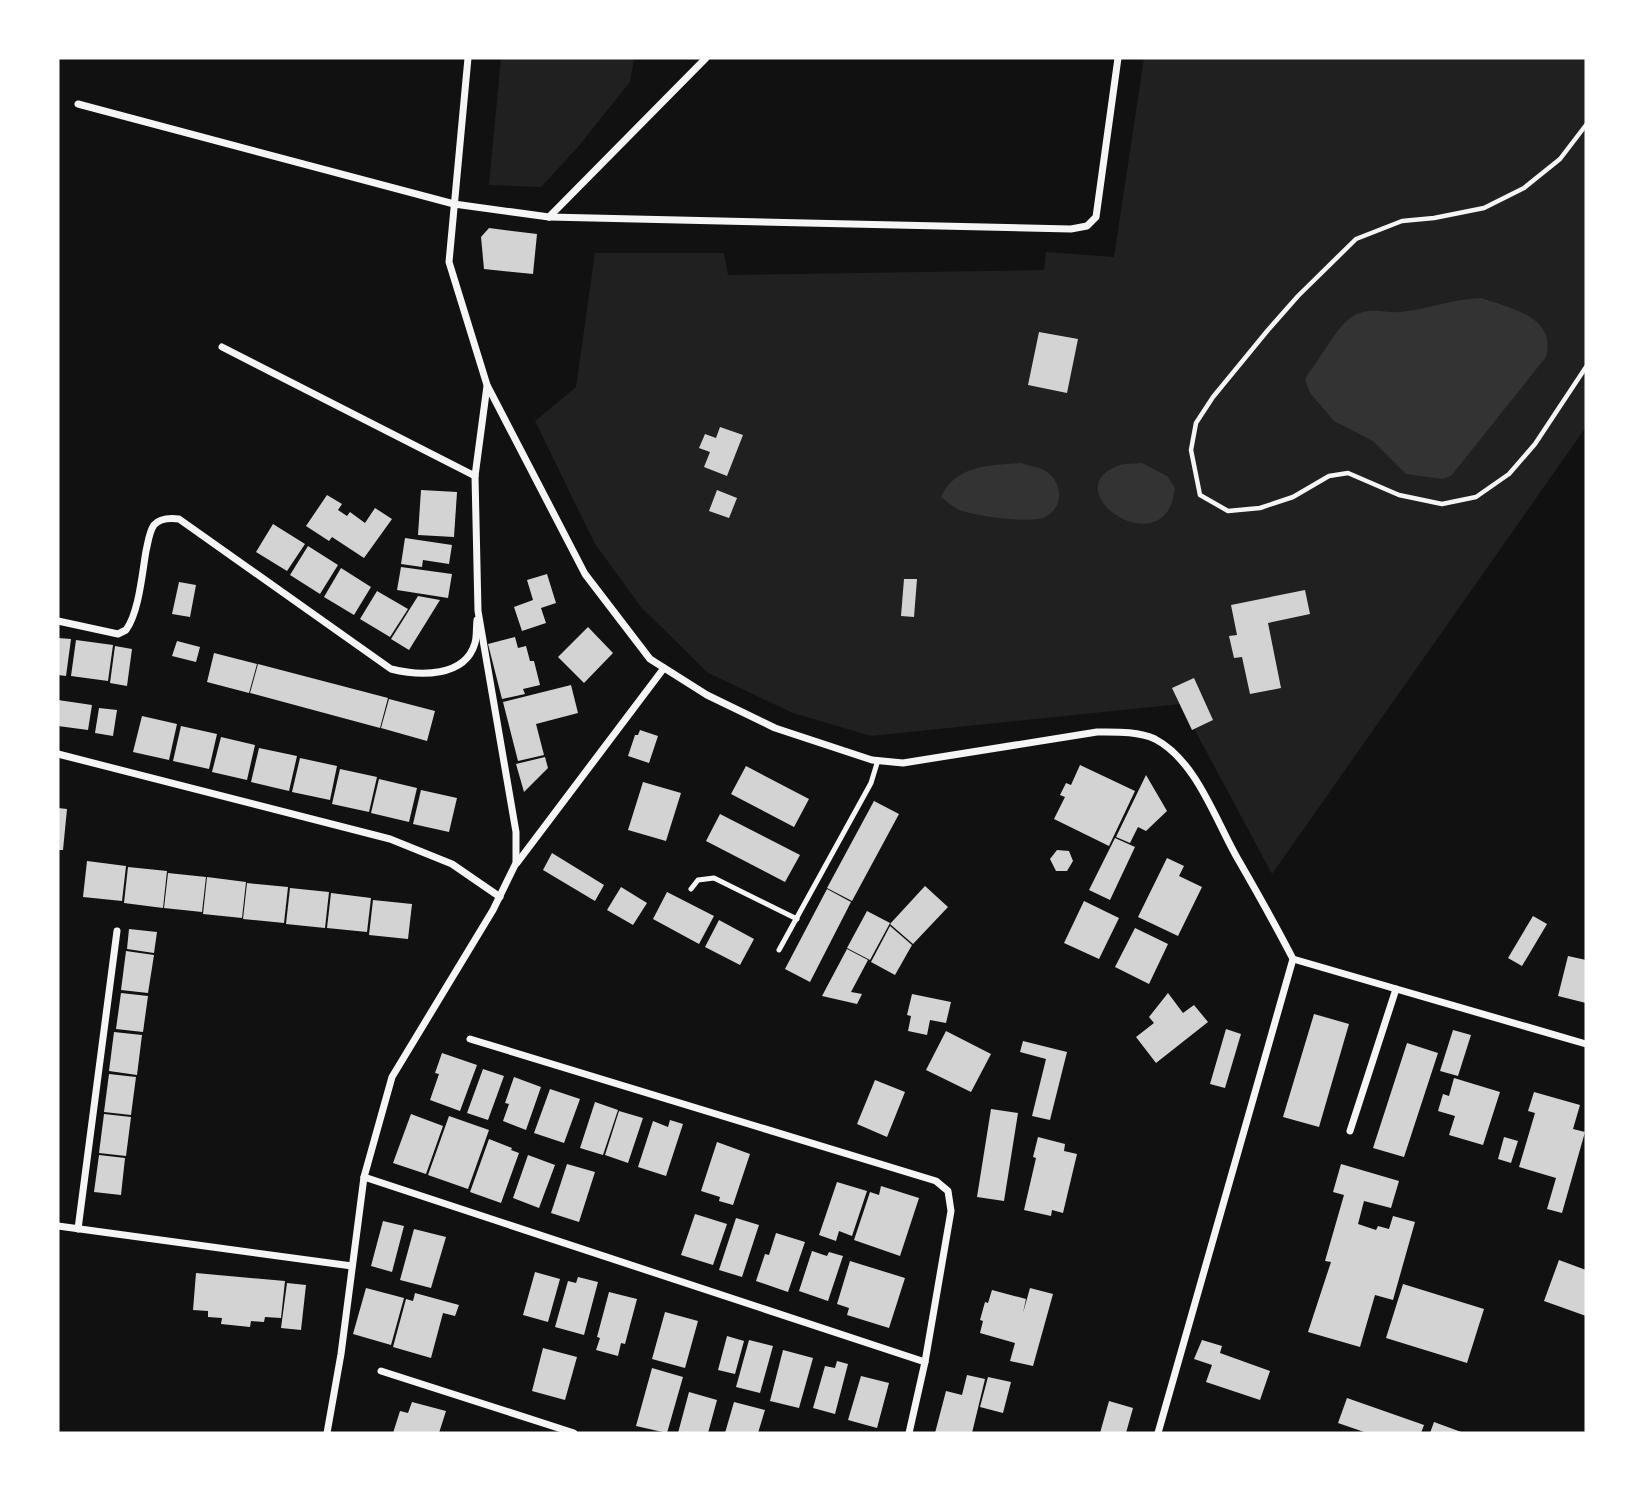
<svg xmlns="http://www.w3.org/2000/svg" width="1644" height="1491" viewBox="0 0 1644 1491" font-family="'Fira Sans Condensed',sans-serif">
	<rect width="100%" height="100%" fill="#111"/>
	<g fill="#202020">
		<path d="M501 58 634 59 630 82 577 148 541 187 489 185Z"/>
		<path d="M1144 58H1586V427L1272 874 1181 704 871 736 793 713 708 673 641 607 595 544 535 421 576 387 595 253H724L728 275 1044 270 1046 252 1114 257Z"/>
	</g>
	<g fill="#333">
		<path d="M1481 298C1509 308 1557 316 1546 357L1451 476 1442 479 1406 474 1373 441 1334 421 1310 393 1305 380C1309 371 1314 367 1319 358 1332 341 1344 313 1368 311 1379 310 1390 313 1401 312 1428 309 1453 299 1481 298Z"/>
		<path d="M1021 463C1029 466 1041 467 1047 472 1063 483 1064 508 1045 517 1030 524 976 516 959 510 953 507 946 501 941 497 955 465 990 465 1021 463Z"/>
		<path d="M1142 463 1167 476 1175 488C1174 493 1173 500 1171 505 1148 557 1056 487 1120 465 1126 463 1135 464 1142 463Z"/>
	</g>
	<g fill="#d3d3d3">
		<path d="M489 228 537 234 533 274 484 269 481 237Z"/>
		<path d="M1039 332 1078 339 1067 393 1028 385Z"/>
		<path d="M720 427 743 435 727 476 704 467 710 452 699 448 705 434 716 438Z"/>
		<path d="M421 490 457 492 454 537 418 535Z"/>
		<path d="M717 490 737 498 729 518 709 511Z"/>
		<path d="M327 495 342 504 338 510 347 516 350 512 365 523 375 508 392 519 364 558 332 537 329 541 306 526Z"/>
		<path d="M273 524 305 544 287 571 256 552Z"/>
		<path d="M405 538 452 545 449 564 423 560 422 567 401 564Z"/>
		<path d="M308 546 338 565 320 594 290 575Z"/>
		<path d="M401 567 452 574 448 598 397 590Z"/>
		<path d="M341 568 371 587 354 615 324 597Z"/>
		<path d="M547 574 556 603 541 608 546 623 522 631 514 607 533 600 527 580Z"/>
		<path d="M904 579H917L914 617 901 616Z"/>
		<path d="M179 582 196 585 190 617 172 614Z"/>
		<path d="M1305 590 1310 614 1268 623 1281 688 1250 694 1242 657 1234 658 1229 636 1237 635 1231 605Z"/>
		<path d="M377 591 408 609 390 637 360 619Z"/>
		<path d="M418 596 440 600 409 650 391 639Z"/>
		<path d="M588 627 613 653 584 683 558 657Z"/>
		<path d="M515 637 518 648 526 646 530 661H534L540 685 523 689 525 694 502 699 488 644Z"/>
		<path d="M58 638 71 639 66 676 58 675Z"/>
		<path d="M76 640 113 645 108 681 71 676Z"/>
		<path d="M177 641 200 647 196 662 172 656Z"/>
		<path d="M115 646 132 649 127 686 110 683Z"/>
		<path d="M214 653 257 664 249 693 207 682Z"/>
		<path d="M258 664 388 698 380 728 250 693Z"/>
		<path d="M1194 678 1213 720 1192 730 1172 688Z"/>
		<path d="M571 685 578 713 536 724 544 755 518 761 503 702Z"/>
		<path d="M389 699 435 711 427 741 381 728Z"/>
		<path d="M58 700 92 705 88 730 58 726Z"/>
		<path d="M99 708 117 710 113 736 95 733Z"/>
		<path d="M142 716 177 724 169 760 133 752Z"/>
		<path d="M181 726 217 734 209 769 173 761Z"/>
		<path d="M640 730 658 736 649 763 628 756 635 735H638Z"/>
		<path d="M221 737 255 745 247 780 212 772Z"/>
		<path d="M259 748 297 756 289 791 251 782Z"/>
		<path d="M545 757 548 768 524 792 516 764Z"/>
		<path d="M300 758 337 766 330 800 292 792Z"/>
		<path d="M1080 765 1135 791 1109 846 1054 819 1065 797 1060 795 1066 783 1071 785Z"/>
		<path d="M746 766 809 799 794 827 731 794Z"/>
		<path d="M340 769 377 777 369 812 332 804Z"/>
		<path d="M1146 775 1167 811 1146 831 1138 827 1130 843 1116 837Z"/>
		<path d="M379 779 417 788 409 822 371 813Z"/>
		<path d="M643 782 681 793 666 841 628 830Z"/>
		<path d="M421 790 457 798 449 832 413 824Z"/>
		<path d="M874 801 899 814 852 901 827 888Z"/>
		<path d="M58 808 67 809 63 850H58Z"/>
		<path d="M720 814 800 855 785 882 706 841Z"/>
		<path d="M1115 838 1135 847 1110 900 1089 890Z"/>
		<path d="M1057 850 1069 851 1073 861 1067 871H1056L1050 859Z"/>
		<path d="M552 853 604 885 595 901 543 870Z"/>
		<path d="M1167 858 1184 866 1179 876 1202 887 1178 936 1138 917Z"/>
		<path d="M87 861 126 866 122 901 83 897Z"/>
		<path d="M128 867 167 871 163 908 124 903Z"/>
		<path d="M168 873 206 877 202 912 164 908Z"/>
		<path d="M207 877 246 882 242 918 203 914Z"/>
		<path d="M247 883 288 887 284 923 243 919Z"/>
		<path d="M925 886 948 907 913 944 890 924Z"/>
		<path d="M621 887 647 903 633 925 607 910Z"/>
		<path d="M290 888 329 892 325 928 286 924Z"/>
		<path d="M827 889 851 902 810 982 785 969Z"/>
		<path d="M667 892 714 916 699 944 653 919Z"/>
		<path d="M331 893 371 898 367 932 327 928Z"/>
		<path d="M373 900 412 904 408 939 369 935Z"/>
		<path d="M1084 901 1119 918 1099 959 1064 943Z"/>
		<path d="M867 911 890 923 870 960 847 948Z"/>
		<path d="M1533 916 1547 924 1522 966 1508 958Z"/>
		<path d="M719 920 754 939 740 965 705 947Z"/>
		<path d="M890 926 912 945 895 975 871 962Z"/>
		<path d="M1135 928 1168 944 1149 984 1115 967Z"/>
		<path d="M129 929 157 932 154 953 127 949Z"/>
		<path d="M847 949 868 960 851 992 862 994 857 1004 822 996Z"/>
		<path d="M126 951 154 955 148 993 121 990Z"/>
		<path d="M1568 956 1586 960V1003L1558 996Z"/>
		<path d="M121 993 148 996 143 1032 116 1029Z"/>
		<path d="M1168 993 1183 1013 1194 1005 1208 1022 1156 1063 1136 1037 1154 1023 1149 1017Z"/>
		<path d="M912 994 951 1002 946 1023 930 1020 927 1035 908 1031 911 1016 907 1015Z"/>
		<path d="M1314 1014 1349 1024 1319 1127 1283 1117Z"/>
		<path d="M1226 1029 1241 1034 1225 1088 1210 1084Z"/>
		<path d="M1453 1030 1471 1035 1458 1076 1440 1071Z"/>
		<path d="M946 1031 991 1054 971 1092 926 1070Z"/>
		<path d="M114 1032 142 1035 137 1075 109 1071Z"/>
		<path d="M1023 1041 1067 1052 1050 1120 1032 1116 1046 1059 1020 1052Z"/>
		<path d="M1407 1043 1438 1053 1404 1157 1373 1148Z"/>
		<path d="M442 1053 477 1065 460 1111 430 1100 439 1074 435 1073Z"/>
		<path d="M483 1069 504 1076 488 1120 467 1113Z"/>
		<path d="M109 1074 136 1077 131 1115 104 1112Z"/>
		<path d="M514 1077 541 1087 526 1130 503 1121 509 1104 505 1103Z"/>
		<path d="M1454 1078 1500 1092 1483 1145 1449 1135 1455 1116 1438 1111 1443 1094 1449 1096Z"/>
		<path d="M875 1080 905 1092 887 1137 857 1124Z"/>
		<path d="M550 1089 580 1099 564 1143 534 1133Z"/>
		<path d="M1534 1092 1580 1105 1573 1129 1585 1132 1562 1213 1547 1209 1556 1178 1519 1167 1535 1113 1528 1111Z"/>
		<path d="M595 1102 618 1110 603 1155 580 1148Z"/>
		<path d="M991 1109 1018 1113 1004 1201 977 1197Z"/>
		<path d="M619 1111 643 1118 628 1163 605 1155Z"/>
		<path d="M104 1114 131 1117 126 1156 99 1153Z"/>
		<path d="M411 1114 443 1126 426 1174 393 1163Z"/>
		<path d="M449 1116 489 1130 468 1189 428 1175Z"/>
		<path d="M670 1120 683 1124 666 1176 638 1167 653 1121 668 1127Z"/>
		<path d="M1038 1137 1065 1144 1064 1151 1077 1154 1063 1213 1052 1210 1051 1216 1024 1210 1036 1158 1033 1157Z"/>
		<path d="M1504 1137 1518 1141 1511 1163 1498 1159Z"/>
		<path d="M489 1139 512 1148 511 1150 519 1153 501 1203 470 1192Z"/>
		<path d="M717 1142 750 1154 733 1205 719 1201 720 1197 701 1191Z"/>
		<path d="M99 1155 125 1158 121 1195 94 1192Z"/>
		<path d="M528 1155 555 1165 539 1208 513 1198Z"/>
		<path d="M567 1164 595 1172 579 1222 551 1213Z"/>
		<path d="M1341 1164 1399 1181 1391 1208 1364 1201 1358 1224 1376 1230 1378 1226 1389 1229 1393 1216 1415 1222 1393 1300 1375 1295 1360 1347 1308 1332 1331 1262 1325 1261 1344 1195 1333 1192Z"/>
		<path d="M837 1182 867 1191 852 1236 839 1231 836 1241 819 1235Z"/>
		<path d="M881 1186 919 1198 900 1256 854 1240 870 1192 879 1195Z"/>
		<path d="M695 1214 727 1224 713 1265 681 1255Z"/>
		<path d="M736 1218 759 1225 742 1277 719 1270Z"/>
		<path d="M383 1221 404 1226 392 1272 371 1266Z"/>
		<path d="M414 1229 446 1237 431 1288 400 1280Z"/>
		<path d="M776 1233 805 1242 788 1292 756 1281 765 1254 769 1255Z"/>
		<path d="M812 1251 827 1256 829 1252 843 1256 828 1301 799 1291Z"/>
		<path d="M1559 1260 1586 1270V1316L1544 1301Z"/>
		<path d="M850 1261 905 1278 889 1328 847 1315 849 1308 837 1304Z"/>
		<path d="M535 1272 560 1279 548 1322 523 1315Z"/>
		<path d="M196 1273 285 1281 281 1318 265 1317 264 1322 251 1321 250 1327 221 1324 222 1318 208 1317V1311L193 1310Z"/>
		<path d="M578 1277 598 1282 584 1335 555 1327 568 1281 576 1283Z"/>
		<path d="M287 1283 306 1285 301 1330 281 1328Z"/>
		<path d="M1403 1284 1484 1309 1467 1363 1386 1338Z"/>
		<path d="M366 1288 404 1298 391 1345 353 1334Z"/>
		<path d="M1030 1288 1053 1294 1033 1366 1010 1361 1015 1343 980 1333 983 1321 980 1320 985 1302 988 1303 992 1290 1026 1299 1023 1313Z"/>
		<path d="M609 1292 637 1299 625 1344 621 1343 618 1356 596 1350 600 1338 597 1337Z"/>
		<path d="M415 1293 459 1305 455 1316 443 1313 431 1358 393 1347 406 1299 413 1301Z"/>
		<path d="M665 1312 698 1321 685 1368 652 1359Z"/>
		<path d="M727 1336 744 1341 735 1374 718 1370Z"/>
		<path d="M749 1340 773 1346 760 1393 736 1387Z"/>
		<path d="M1202 1340 1222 1346 1220 1353 1270 1371 1260 1400 1206 1382 1212 1365 1194 1359Z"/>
		<path d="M543 1348 577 1357 565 1400 532 1391Z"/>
		<path d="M783 1350 813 1358 799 1408 770 1401Z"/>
		<path d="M837 1361 848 1364 835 1414 813 1408 825 1366 835 1368Z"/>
		<path d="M652 1368 683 1377 667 1433 636 1426Z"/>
		<path d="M967 1375 985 1379 972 1433H935L946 1391 962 1395Z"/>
		<path d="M861 1376 889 1383 877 1428 848 1420Z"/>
		<path d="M988 1377 1011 1382 1003 1413 980 1407Z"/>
		<path d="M689 1392 717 1400 708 1433H678Z"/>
		<path d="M1347 1398 1424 1425 1421 1433H1367L1338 1423Z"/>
		<path d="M1109 1401 1133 1408 1126 1433H1100Z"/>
		<path d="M412 1402 446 1411 439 1433H393L400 1411 408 1413Z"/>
		<path d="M734 1402 765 1410 758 1433H725Z"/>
		<path d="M1434 1422 1464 1433H1430Z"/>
	</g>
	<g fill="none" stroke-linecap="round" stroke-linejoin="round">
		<path stroke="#f5f5f5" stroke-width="4.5" d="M1586 125 1560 159 1524 188 1484 208 1434 218 1402 221 1356 239 1298 296 1268 330 1213 397 1196 423 1191 450 1200 495 1228 511 1260 508 1293 497 1329 476 1348 473 1399 495 1442 504 1476 497 1509 474 1535 444 1586 367"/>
		<g stroke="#f5f5f5" stroke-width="5">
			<path d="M691 889 698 880 714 878 797 919"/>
			<path d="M779 950 871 783 878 760"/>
		</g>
		<g stroke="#f5f5f5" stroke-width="7">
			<path d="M468 58 449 262 487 385 585 574 650 659 707 695 775 728 872 760 903 763 1097 732C1115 732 1138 731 1155 739 1197 761 1216 822 1239 861 1258 894 1276 926 1293 959L1586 1044"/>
			<path d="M78 104 454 204 549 217 1071 229 1087 226 1096 217 1118 58"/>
			<path d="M549 217 706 58"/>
			<path d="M222 347 475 476"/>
			<path d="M58 621 118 634 126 630C139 612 142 574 146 551 148 543 149 532 154 525 160 518 170 518 179 519L391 669C419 676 465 678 475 643 477 636 476 627 477 620"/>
			<path d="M58 754 390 839 452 864 500 897"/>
			<path d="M517 863 664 668"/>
			<path d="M470 1039 936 1181 948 1191 951 1211 925 1362 909 1433"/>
			<path d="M1350 1131 1396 989"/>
			<path d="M364 1177 925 1362"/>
			<path d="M58 1226 352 1266"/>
			<path d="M78 1229 117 931"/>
			<path d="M381 1371 574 1433"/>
			<path d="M327 1433 341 1354 364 1177 392 1077 493 910 516 863V832L478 611 475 476 487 386"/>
			<path d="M1158 1433 1293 959"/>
		</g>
	</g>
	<rect width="1644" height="1491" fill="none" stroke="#ffffff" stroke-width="119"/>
</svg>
